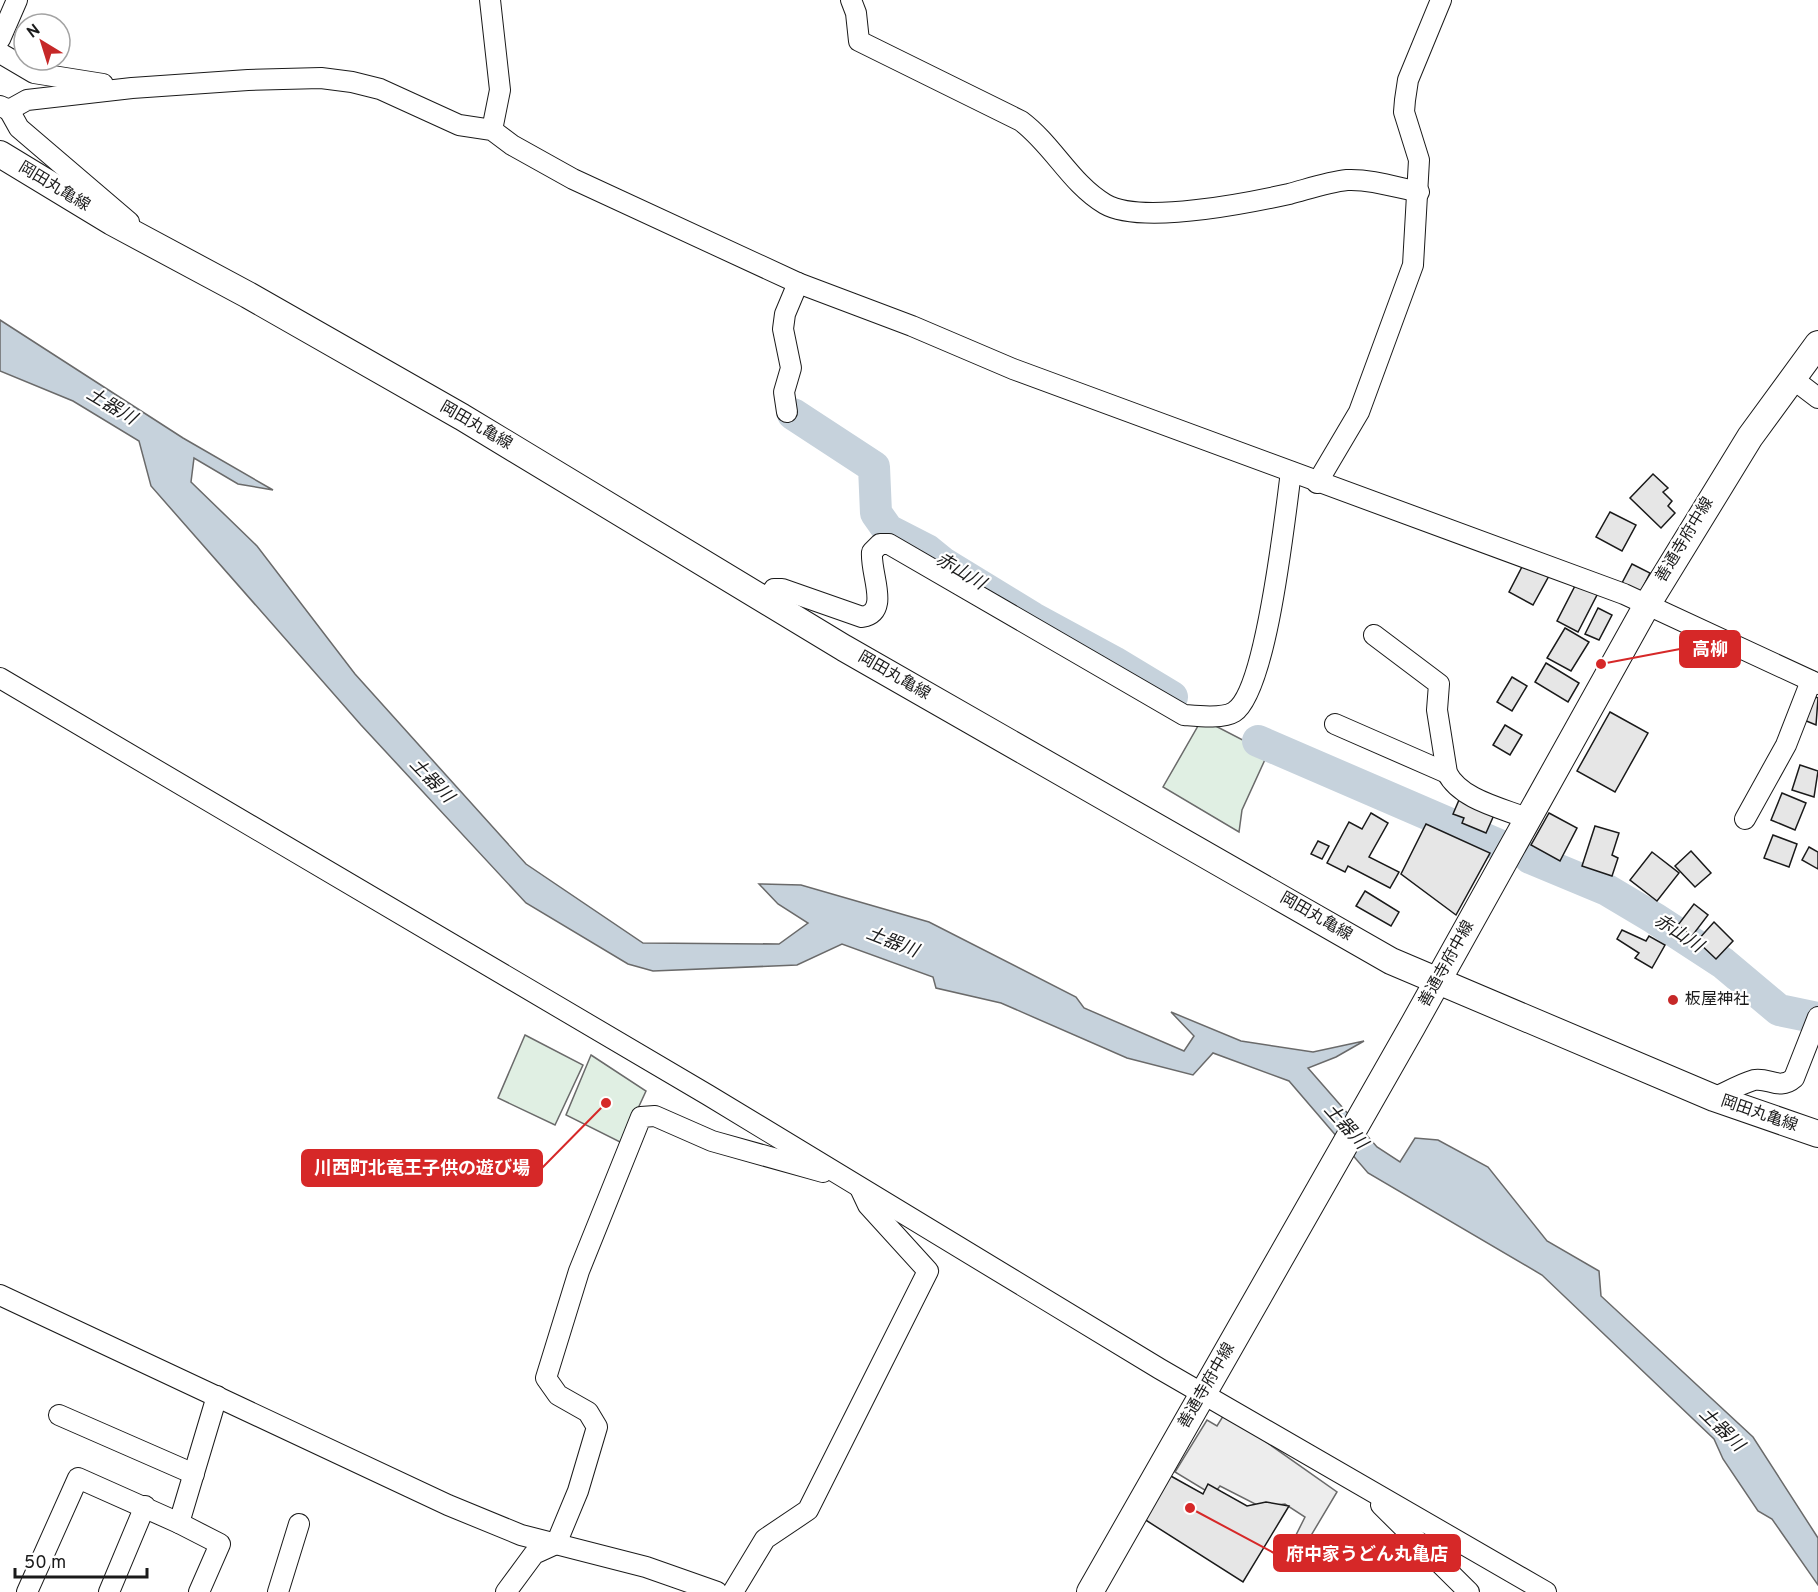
<svg xmlns="http://www.w3.org/2000/svg" width="1818" height="1592" viewBox="0 0 1818 1592" font-family="Overpass,'Noto Sans JP',sans-serif">
	<rect width="100%" height="100%" fill="#fff"/>
	<g fill="#e0efe3" stroke="#6a6a6a" stroke-width="1.5">
		<path d="M1202 719 1268 753 1242 810 1239 832 1163 787Z"/>
		<path d="M525 1035 583 1065 555 1125 498 1098Z"/>
		<path d="M591 1055 646 1091 622 1143 566 1115Z"/>
	</g>
	<path fill="#ededed" stroke="#6a6a6a" stroke-width="1.5" d="M1225 1413 1337 1492 1294 1564 1284 1559 1305 1517 1285 1504 1261 1507 1220 1486 1213 1495 1175 1472 1207 1420 1217 1426Z"/>
	<path fill="#c6d2dc" stroke="#6a6a6a" stroke-width="1.5" d="M0 320 183 438 273 490 238 484 194 458 191 482 257 546 355 674 526 864 643 943 779 944 808 923 778 904 759 884 801 885 929 922 1076 997 1084 1008 1184 1051 1194 1036 1171 1012 1241 1041 1313 1052 1364 1041 1336 1057 1308 1068 1377 1147 1400 1162 1415 1138 1438 1140 1488 1167 1547 1241 1599 1271 1601 1296 1753 1437 1818 1538V1585L1772 1519 1758 1511 1723 1459 1714 1439 1542 1275 1368 1173 1289 1081 1213 1053 1193 1075 1127 1058 1001 1003 936 988 933 977 842 944 797 965 653 971 628 964 526 903 361 725 151 486 139 441 73 401 0 371Z"/>
	<g fill="none" stroke-linecap="round" stroke-linejoin="round">
		<g stroke="#c6d2dc" stroke-width="32">
			<path d="M793 414 874 467 876 513 888 530 927 550 943 563 1033 618 1114 662 1172 697"/>
			<path d="M1258 741 1499 845"/>
			<path d="M1530 858 1607 890 1654 918 1723 963 1779 1010 1818 1018"/>
		</g>
	</g>
	<g fill="#e6e6e6" stroke="#1a1a1a" stroke-width="1.5">
		<path d="M1653 474 1668 488 1663 492 1672 501 1668 506 1675 513 1661 528 1630 498Z"/>
		<path d="M1610 512 1636 525 1622 551 1596 537Z"/>
		<path d="M1525 561 1550 574 1533 605 1509 592Z"/>
		<path d="M1632 564 1650 573 1640 593 1622 583Z"/>
		<path d="M1577 582 1598 593 1578 632 1557 621Z"/>
		<path d="M1598 608 1612 615 1599 640 1585 634Z"/>
		<path d="M1565 628 1589 642 1571 671 1547 658Z"/>
		<path d="M1546 663 1579 683 1568 702 1535 682Z"/>
		<path d="M1512 677 1527 686 1512 711 1497 702Z"/>
		<path d="M1814 696 1818 698 1816 725 1804 720Z"/>
		<path d="M1610 712 1648 733 1615 792 1577 771Z"/>
		<path d="M1505 725 1522 735 1510 755 1493 745Z"/>
		<path d="M1800 765 1818 771 1814 797 1792 790Z"/>
		<path d="M1782 793 1806 803 1795 830 1771 820Z"/>
		<path d="M1459 800 1494 815 1486 833 1462 823 1464 818 1453 814Z"/>
		<path d="M1371 813 1388 823 1369 857 1399 872 1390 888 1348 866 1345 872 1327 863 1349 822 1362 829Z"/>
		<path d="M1549 813 1577 828 1560 861 1531 845Z"/>
		<path d="M1426 824 1490 853 1456 915 1401 874Z"/>
		<path d="M1595 826 1619 833 1612 855 1618 858 1612 876 1582 866Z"/>
		<path d="M1773 835 1797 844 1789 867 1764 858Z"/>
		<path d="M1318 841 1329 846 1322 859 1311 854Z"/>
		<path d="M1809 847 1818 852V869L1802 860Z"/>
		<path d="M1691 851 1711 873 1695 887 1675 866Z"/>
		<path d="M1652 852 1679 873 1657 901 1630 880Z"/>
		<path d="M1365 891 1399 912 1391 926 1356 906Z"/>
		<path d="M1694 904 1708 915 1692 936 1678 925Z"/>
		<path d="M1714 922 1733 941 1716 959 1697 941Z"/>
		<path d="M1622 930 1646 941 1649 936 1665 945 1652 968 1635 958 1639 953 1617 939Z"/>
		<path d="M1169 1475 1203 1494 1208 1484 1247 1506 1266 1502 1289 1506 1243 1582 1144 1519Z"/>
	</g>
	<g fill="none" stroke-linecap="round" stroke-linejoin="round">
		<defs>
			<g id="minor">
				<path d="M490 0 500 90 492 130"/>
				<path d="M851 0 856 13 859 41 1021 121C1053 145 1071 184 1105 204 1141 225 1248 203 1289 194 1308 189 1328 182 1347 180 1371 179 1395 187 1419 192"/>
				<path d="M0 39 17 0"/>
				<path d="M0 53 34 73 103 84"/>
				<path d="M0 106 9 110 27 100 132 88 248 80 321 78 352 82 380 89 459 125 492 130 512 145 573 179 798 283 912 326 1013 369 1624 594 1818 684"/>
				<path d="M9 110 19 128 129 222"/>
				<path d="M1793 379 1818 398"/>
				<path d="M787 412 784 392 791 368 783 329 785 314 798 283"/>
				<path d="M1317 483 1359 412 1413 265 1419 160 1404 112 1405 100 1408 80 1441 0"/>
				<path d="M767 600 774 589H782L862 617C891 612 870 575 872 552L880 544H889L1184 715C1197 716 1223 719 1234 712 1267 691 1285 515 1291 472"/>
				<path d="M1374 635 1439 684 1437 710 1447 773C1461 800 1502 808 1529 819"/>
				<path d="M0 678 708 1095 1160 1369 1546 1592"/>
				<path d="M1335 724 1447 773"/>
				<path d="M1745 819 1786 745 1811 681"/>
				<path d="M1714 1098C1727 1092 1740 1084 1754 1080 1769 1077 1779 1091 1794 1078L1818 1017"/>
				<path d="M0 1295 448 1505 521 1535 646 1567 717 1592"/>
				<path d="M59 1415 194 1474"/>
				<path d="M1384 1500 1381 1505 1469 1592"/>
				<path d="M27 1592 78 1478 179 1523"/>
				<path d="M109 1592 145 1506"/>
				<path d="M199 1592 220 1544 179 1523 217 1396"/>
				<path d="M278 1592 299 1524"/>
				<path d="M506 1592 534 1554 556 1544 578 1491 597 1427 588 1412 558 1395 546 1378 579 1271 641 1117 655 1116 712 1141 823 1172"/>
				<path d="M733 1592 765 1539 808 1510 928 1271 868 1205 860 1188"/>
			</g>
			<g id="major">
				<path d="M0 154 112 222 248 295 462 417 844 648 1391 961 1714 1098 1818 1134"/>
				<path d="M1090 1592 1412 1027 1647 605 1750 437 1818 344"/>
			</g>
		</defs>
		<use href="#minor" stroke="#1a1a1a" stroke-width="22"/>
		<use href="#major" stroke="#1a1a1a" stroke-width="28"/>
		<use href="#minor" stroke="#fff" stroke-width="20"/>
		<use href="#major" stroke="#fff" stroke-width="26"/>
	</g>
	<circle fill="#c62828" stroke="#fff" stroke-width="2" cx="1673" cy="1000" r="6"/>
	<g text-anchor="middle" dominant-baseline="central" stroke-width="4.5" stroke-linejoin="round" paint-order="stroke">
		<g font-size="16" fill="#1a1a1a" stroke="#fff">
			<text transform="translate(54 187) rotate(31)">岡田丸亀線</text>
			<text transform="translate(476 426) rotate(30)">岡田丸亀線</text>
			<text transform="translate(1685 540) rotate(-59)">善通寺府中線</text>
			<text transform="translate(894 676) rotate(30)">岡田丸亀線</text>
			<text transform="translate(1316 917) rotate(30)">岡田丸亀線</text>
			<text transform="translate(1447 964) rotate(-61)">善通寺府中線</text>
			<text transform="translate(1759 1114) rotate(19)">岡田丸亀線</text>
			<text transform="translate(1207 1386) rotate(-60)">善通寺府中線</text>
		</g>
		<g font-size="16" fill="#1a1a1a" stroke="#fff" text-anchor="start">
			<text x="1685" y="1000">板屋神社</text>
		</g>
		<g font-size="18" font-style="italic" fill="#1a1a1a" stroke="#fff">
			<text transform="translate(111 407) rotate(31)">土器川</text>
			<text transform="translate(960 572) rotate(31)">赤山川</text>
			<text transform="translate(431 781) rotate(46)">土器川</text>
			<text transform="translate(1678 934) rotate(33)">赤山川</text>
			<text transform="translate(892 943) rotate(21)">土器川</text>
			<text transform="translate(1345 1127) rotate(48)">土器川</text>
			<text transform="translate(1721 1430) rotate(44)">土器川</text>
		</g>
	</g>
	<path fill="none" stroke="#d62828" stroke-width="2" d="M1601 664L1680 649M606 1103L542 1168M1190 1508L1274 1553"/>
	<g fill="#d62828" stroke="#fff" stroke-width="2">
		<circle cx="1601" cy="664" r="6"/>
		<circle cx="606" cy="1103" r="6"/>
		<circle cx="1190" cy="1508" r="6"/>
	</g>
	<g fill="#d62828" stroke="#d62828" stroke-width="2">
		<rect x="1680" y="631" width="60" height="36" rx="6"/>
		<rect x="302" y="1150" width="240" height="36" rx="6"/>
		<rect x="1274" y="1535" width="186" height="36" rx="6"/>
	</g>
	<g font-size="18" text-anchor="middle" font-weight="bold" fill="#fff">
		<text x="1710" y="655">高柳</text>
		<text x="422" y="1174">川西町北竜王子供の遊び場</text>
		<text x="1367" y="1560">府中家うどん丸亀店</text>
	</g>
	<g transform="translate(42 42) rotate(322)"><circle r="28" fill="#ffffff" stroke="#a3a3a3" stroke-width="1.5"/>
	<path d="M0-4.5L10 22L0 15L-10 22Z" fill="#c62828"/>
	<text y="-9" font-size="16" font-weight="bold" text-anchor="middle" fill="#1a1a1a">N</text>
	</g>
	<path d="M15 1568v9h132v-9" fill="none" stroke="#1a1a1a" stroke-width="3"/>
	<text x="24" y="1568" font-size="18" fill="#1a1a1a" stroke="#ffffff" stroke-width="4.5" paint-order="stroke">50 m</text>
</svg>
